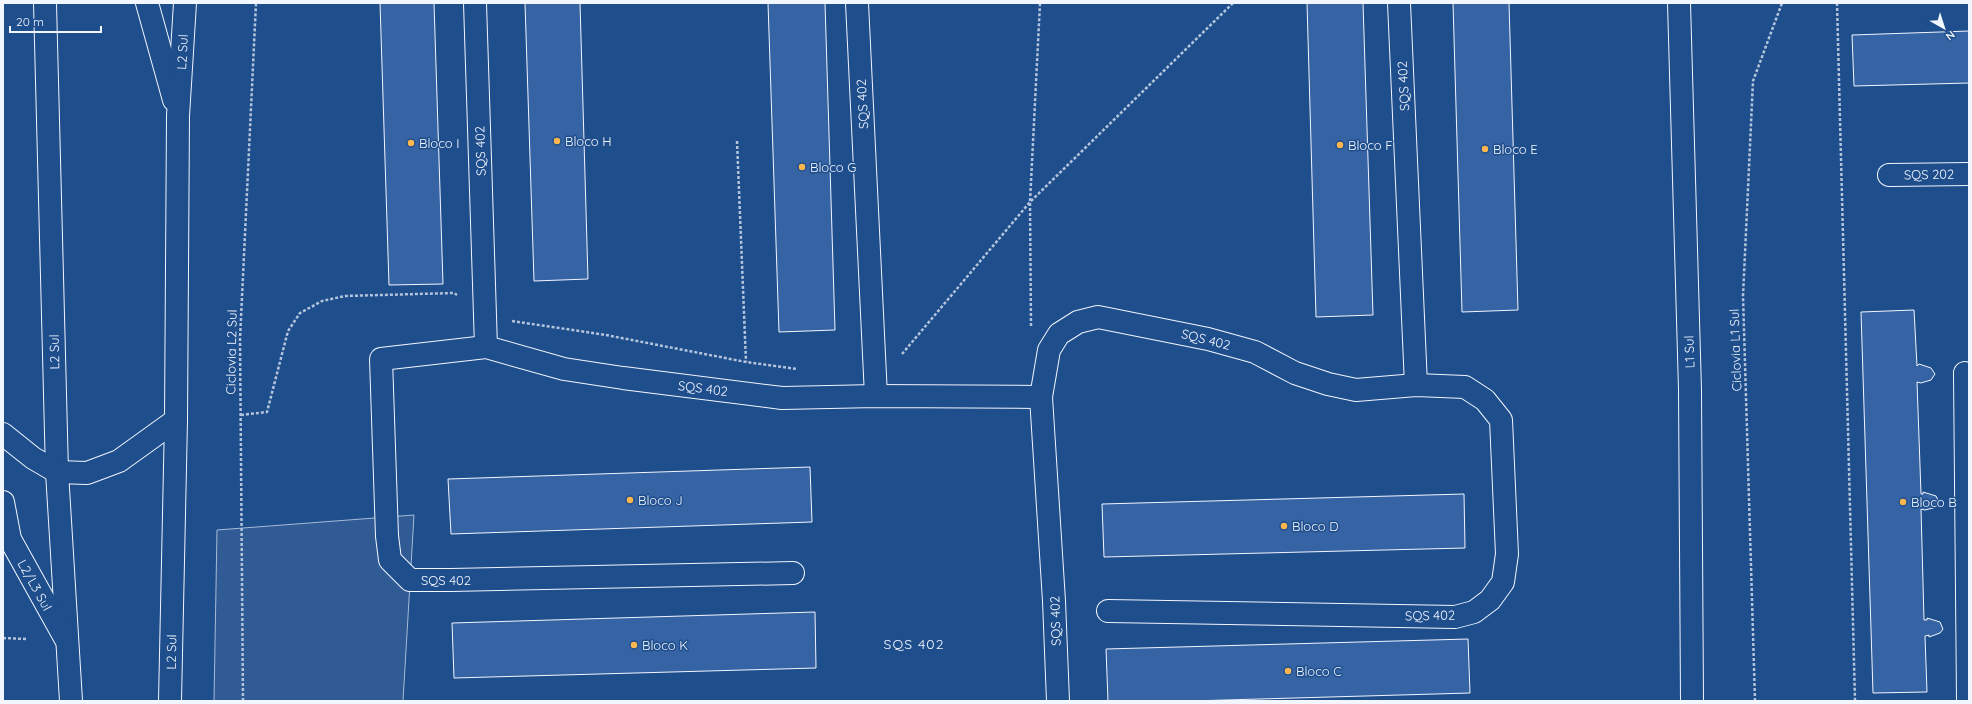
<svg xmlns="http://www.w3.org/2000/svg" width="1972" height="704" viewBox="0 0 1972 704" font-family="Quicksand,sans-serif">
	<rect width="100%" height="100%" fill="#1f4e8c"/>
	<path fill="#305b95" stroke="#a8bbd7" d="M414 515 403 701H214L217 530Z"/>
	<g fill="#3563a3" stroke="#f2f6ff">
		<path d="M380 3H434L443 284 389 285Z"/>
		<path d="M525 3H580L588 279 534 281Z"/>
		<path d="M768 3H825L835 330 779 332Z"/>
		<path d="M1307 3H1363L1373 315 1316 317Z"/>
		<path d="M1453 3H1509L1518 310 1462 312Z"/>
		<path d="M1969 31V83L1854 86 1852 35Z"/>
		<path d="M1914 310 1917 366 1919 364 1931 368 1935 374 1931 380 1921 383 1917 382 1921 494H1923V492L1936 496 1939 502 1937 507 1925 510 1921 509 1924 620H1927V618L1940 622 1943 629 1940 633 1929 637V635L1925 636 1927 692 1873 693 1861 312Z"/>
		<path d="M810 467 812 522 451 534 448 479Z"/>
		<path d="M1464 494 1465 548 1104 557 1102 504Z"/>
		<path d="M815 612 816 668 454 678 452 623Z"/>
		<path d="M1468 639 1470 693 1190 701H1108L1106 649Z"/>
	</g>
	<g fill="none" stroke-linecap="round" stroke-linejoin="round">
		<defs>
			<g id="minor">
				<path d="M475 3 486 347"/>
				<path d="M857 3 876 396"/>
				<path d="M1399 3 1416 385"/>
				<path d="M1679 3 1690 390 1692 701"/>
				<path d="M1889 175 1969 174"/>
				<path d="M1965 373 1968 701"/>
				<path d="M793 573 451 580H410L390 560 387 536 381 359 486 347 564 369 623 378 782 398 876 396 1041 397"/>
				<path d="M1058 701 1054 601 1041 397 1049 350 1059 334 1078 322 1098 317 1208 339 1255 352 1295 373 1328 384 1356 390 1416 385 1465 387 1485 400 1501 420 1507 554 1503 582 1490 600 1474 612 1455 617 1108 611"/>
			</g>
			<g id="major">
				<path d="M45 3 57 472 71 701"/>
				<path d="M147 3 174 100"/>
				<path d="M3 434 33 458 57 472 87 473 119 461 176 420"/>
				<path d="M3 502 10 539 65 638"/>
				<path d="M170 701 176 420 178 116 185 3"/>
			</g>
		</defs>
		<use href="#minor" stroke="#f2f6ff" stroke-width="24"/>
		<use href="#major" stroke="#f2f6ff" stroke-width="24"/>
		<g stroke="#b3c4dc" stroke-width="2.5" stroke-dasharray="3 2" stroke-linecap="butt">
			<path d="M1837 3 1855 701"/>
			<path d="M737 141 746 362"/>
			<path d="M512 321 606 335 746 362 797 369"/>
			<path d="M1031 326 1030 202 1040 3"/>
			<path d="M902 354 1030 202 1233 3"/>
			<path d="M241 415 267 412 288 331 300 313 322 301 345 296 454 293 457 295"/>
			<path d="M3 638 26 639"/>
			<path d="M243 701 240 339 256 3"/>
			<path d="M1755 701 1743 296 1753 81 1782 3"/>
		</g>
		<use href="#minor" stroke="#1f4e8c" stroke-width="22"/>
		<use href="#major" stroke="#1f4e8c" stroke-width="22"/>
	</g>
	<g fill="#ffb74d" stroke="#1f4e8c" stroke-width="1.5">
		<circle cx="557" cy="141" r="4"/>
		<circle cx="411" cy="143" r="4"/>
		<circle cx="1340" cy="145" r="4"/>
		<circle cx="1485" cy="149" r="4"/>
		<circle cx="802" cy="167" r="4"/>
		<circle cx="630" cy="500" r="4"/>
		<circle cx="1903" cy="502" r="4"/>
		<circle cx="1284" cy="526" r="4"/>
		<circle cx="634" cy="645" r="4"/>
		<circle cx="1288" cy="671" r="4"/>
	</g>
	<g text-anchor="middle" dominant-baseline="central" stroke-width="3" stroke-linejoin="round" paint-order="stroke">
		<g font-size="13" fill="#f2f6ff" stroke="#1f4e8c">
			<text transform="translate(182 52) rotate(-87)">L2 Sul</text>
			<text transform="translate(1403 86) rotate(-93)">SQS 402</text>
			<text transform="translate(862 104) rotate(-93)">SQS 402</text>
			<text transform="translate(480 151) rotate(-92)">SQS 402</text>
			<text transform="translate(1929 174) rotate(-1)">SQS 202</text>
			<text transform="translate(1206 339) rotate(14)">SQS 402</text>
			<text transform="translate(1735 350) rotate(-92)">Ciclovia L1 Sul</text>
			<text transform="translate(54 352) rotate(-91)">L2 Sul</text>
			<text transform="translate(231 352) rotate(-89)">Ciclovia L2 Sul</text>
			<text transform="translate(1689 352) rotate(-92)">L1 Sul</text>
			<text transform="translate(703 388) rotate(7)">SQS 402</text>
			<text x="446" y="580">SQS 402</text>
			<text transform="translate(35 585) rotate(61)">L2/L3 Sul</text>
			<text transform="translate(1430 615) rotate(-1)">SQS 402</text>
			<text transform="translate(1055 621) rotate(-92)">SQS 402</text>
			<text transform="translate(171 652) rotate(-89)">L2 Sul</text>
		</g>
		<g font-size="13" fill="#f2f6ff" stroke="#1f4e8c" text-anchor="start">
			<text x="565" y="141">Bloco H</text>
			<text x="419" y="143">Bloco I</text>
			<text x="1348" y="145">Bloco F</text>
			<text x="1493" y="149">Bloco E</text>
			<text x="810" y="167">Bloco G</text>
			<text x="638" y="500">Bloco J</text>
			<text x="1911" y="502">Bloco B</text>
			<text x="1292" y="526">Bloco D</text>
			<text x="642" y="645">Bloco K</text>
			<text x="1296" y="671">Bloco C</text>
		</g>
		<g font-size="14" letter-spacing="1" fill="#f2f6ff" stroke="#1f4e8c">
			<text x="914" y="644">SQS 402</text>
		</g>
	</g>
	<rect width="1972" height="704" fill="none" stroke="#f2f6ff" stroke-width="8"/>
	<g transform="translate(1944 28) rotate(141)" stroke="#1f4e8c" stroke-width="3" paint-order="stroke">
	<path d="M0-3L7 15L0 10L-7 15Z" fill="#f2f6ff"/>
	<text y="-6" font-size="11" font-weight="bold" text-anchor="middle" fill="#f2f6ff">N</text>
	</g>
	<path d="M10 26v6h91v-6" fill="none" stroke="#f2f6ff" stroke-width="2"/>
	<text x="16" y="26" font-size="12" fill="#f2f6ff" stroke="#1f4e8c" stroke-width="3" paint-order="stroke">20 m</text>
</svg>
